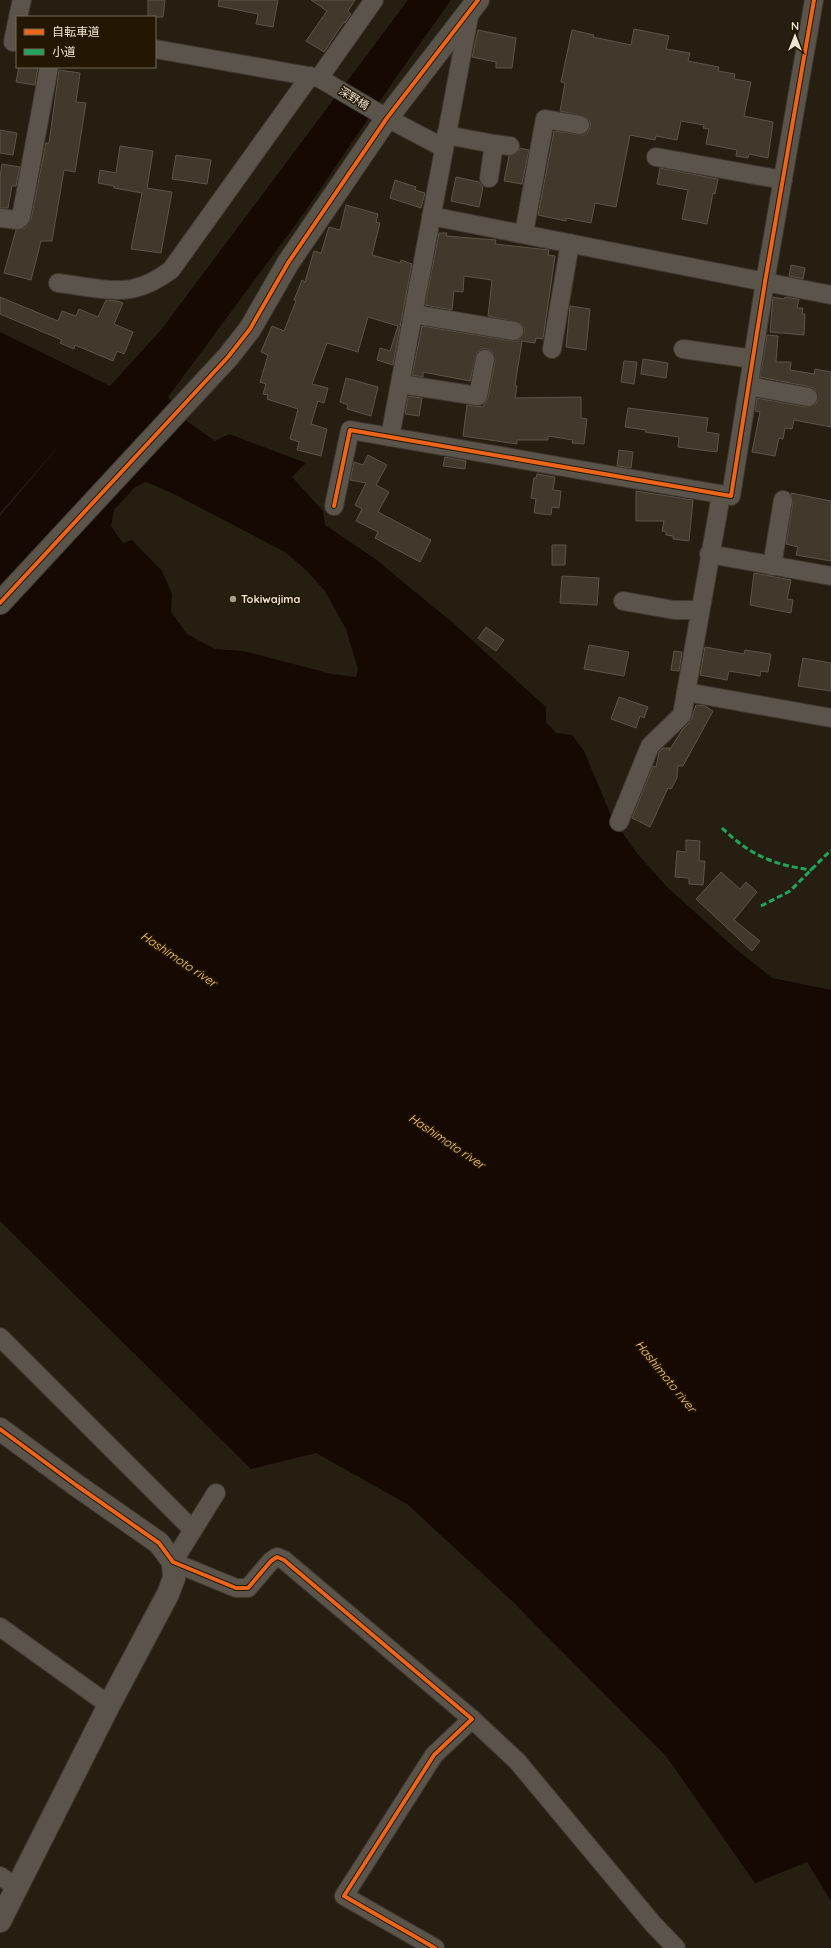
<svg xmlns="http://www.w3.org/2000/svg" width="831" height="1948" viewBox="0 0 831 1948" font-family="Quicksand,'Noto Sans JP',sans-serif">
	<rect width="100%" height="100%" fill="#261e11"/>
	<path fill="#160902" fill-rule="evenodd" d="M408 0H451L397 76 299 220 168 397 188 422 215 441 229 434 306 463 292 477 323 511 325 525 374 558 453 623 546 707V722L556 733 572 735 584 751 612 818 636 852 667 887 737 950 772 978 831 990V1901L807 1862 755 1883 666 1756 511 1600 407 1504 316 1453 251 1469 0 1221V516L63 441 0 513V332L110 386 161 330ZM146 482 172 493 285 552 307 571 325 591 346 629 358 669 356 677 332 674 243 651 215 649 187 634 171 612 172 594 162 571 132 540 123 543 111 526 114 510 135 487Z"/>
	<g fill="#41392b" stroke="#5b5449">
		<path d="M148 0H165L163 17H148Z"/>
		<path d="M219 0H278L273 27 256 24 258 14 218 6Z"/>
		<path d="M311 0H355L348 11 351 14 345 23 344 22 324 52 306 41 327 11Z"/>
		<path d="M634 29 669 36 666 49 690 53 688 61 719 67 718 71 735 74 734 79 751 82 744 116 773 122 768 158 749 154 748 158 736 156 737 150 706 144 709 129 703 128 704 125 681 121 677 140 656 136 655 140 630 135 616 207 595 203 591 223 566 218V221L538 215 554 131 583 135 588 132 590 127V122L586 117 560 111 565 83 561 82 572 30 594 35 593 37 631 45Z"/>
		<path d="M478 30 516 38 512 68H496V62L472 57Z"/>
		<path d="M19 67H38L35 85 16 82Z"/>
		<path d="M59 70 80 73 76 102 86 103 75 172 64 170 52 241H41L31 280 4 273 16 230 25 228 31 219 46 143H49Z"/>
		<path d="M0 130 17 133 13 155 0 153Z"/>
		<path d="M120 146 153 151 147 188 172 192 161 253 131 249 142 193 114 188V186L98 183 100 170 116 173Z"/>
		<path d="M520 148 529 150 522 184 504 181 509 156 518 153Z"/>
		<path d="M176 155 211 160 207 184 172 179Z"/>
		<path d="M2 164 20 167 16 186H12L8 208H0V177Z"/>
		<path d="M660 168 718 179 715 194 713 193 707 224 682 219 688 190 657 184Z"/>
		<path d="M456 177 479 182 483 187 479 207 451 201Z"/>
		<path d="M395 180 416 187 415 190 425 193 421 208 390 198Z"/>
		<path d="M346 205 378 214 376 222 380 223 372 255 400 263 401 260 412 264 393 365 377 360 380 348 390 351 398 326 368 317 358 352 327 343 312 384 328 388 324 403 318 401 311 424 327 429 321 456 297 450 299 442 290 439 298 409 267 399 268 395 263 394 266 384 260 382 268 355 261 352 272 326 284 331 296 301 294 300 302 280 305 282 314 251 321 253 329 227 340 230Z"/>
		<path d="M439 233H447L446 236 496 240 495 244 549 250 548 255 555 256 543 339 536 338 535 343 522 341 515 385 517 386 515 398 581 397V418L587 419 584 444 572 443 573 440 548 436V440H517V444L463 436 467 405 483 407 488 398 495 361 492 351 487 349H482L477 352 470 381 423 372V377L412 375 422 326 512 341H518L524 333V328L520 323 488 316 492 280 464 276 463 292 454 291 452 310 425 305Z"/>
		<path d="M791 265 805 268 803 279 789 276Z"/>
		<path d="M0 297 58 321 62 311 76 316 79 309 98 317 106 300 117 301 123 303 114 324 133 332 124 354 117 351 113 361 75 345 74 349 60 343 62 340 0 314Z"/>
		<path d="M773 297 784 299 785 297 799 299 797 308H803L802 314H805L804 335 770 332Z"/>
		<path d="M570 306 590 309 586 350 566 347Z"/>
		<path d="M767 335 778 336 776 362H791L790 370 814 374 815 369 831 372V427L794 420 792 429 785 428 783 439 779 438 775 456 752 452 760 412 755 411 757 398 806 407 816 404 818 399 815 389 810 387 760 377Z"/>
		<path d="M643 359 668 363 666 378 641 374Z"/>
		<path d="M624 361 637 362 634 384 621 382Z"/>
		<path d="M346 378 378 387 371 416 347 409 348 405 340 402Z"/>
		<path d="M408 396 422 398 419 416 405 414Z"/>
		<path d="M628 408 708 418 706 432 719 434 717 452 678 447 679 437 645 432 646 430 625 427Z"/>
		<path d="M619 450 633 452 631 468 617 466Z"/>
		<path d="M368 455 387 465 376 485 389 492 378 512 431 540 420 562 375 538 378 532 356 521 362 509 355 505 366 483 350 480 354 462 363 465Z"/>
		<path d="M445 457 466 461 465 469 443 466Z"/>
		<path d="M537 474 555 477 553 490 561 491 559 508 552 507 551 515 534 513 536 499 531 498 534 478H536Z"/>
		<path d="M636 491 693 500 689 541 673 539V536L666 535V532L662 531 664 521H636Z"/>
		<path d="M791 493 831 501V561L796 555 798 547 786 544 793 502Z"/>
		<path d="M552 545H566L565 565H552Z"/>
		<path d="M754 573 791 580 787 599 793 600 791 613 750 605Z"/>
		<path d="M562 576 599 578 597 605 560 603Z"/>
		<path d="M486 627 504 640 496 651 478 638Z"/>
		<path d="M589 645 629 652 624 676 584 669Z"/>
		<path d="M705 647 744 654 745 650 771 654 768 672 761 671 760 676 729 671 727 680 700 675Z"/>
		<path d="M674 651 682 652 679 671 671 670Z"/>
		<path d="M803 658 831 663V691L798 686Z"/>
		<path d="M619 697 648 707 644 718 640 716 636 728 611 719Z"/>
		<path d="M696 705 705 706 713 711 683 766H678L677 778 671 789 668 788 650 827 632 818 653 766 656 767 659 752 663 748H670L669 751 682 730 690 722Z"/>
		<path d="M686 840 700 841 699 861H705L703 885 689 884V878L675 877 677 851 686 852Z"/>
		<path d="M721 872 740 889 746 882 757 892 734 920 760 941 752 951 696 899Z"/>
	</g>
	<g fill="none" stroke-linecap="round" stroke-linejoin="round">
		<defs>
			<g id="street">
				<path d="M18 17 22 0"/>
				<path d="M13 42 17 22"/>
				<path d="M155 49 319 78 387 118 444 148"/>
				<path d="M319 78 374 0"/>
				<path d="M446 135 494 144 489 178"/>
				<path d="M494 144 510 146"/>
				<path d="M656 157 783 180"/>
				<path d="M431 216 831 295"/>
				<path d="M0 218 18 220 21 217 49 67"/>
				<path d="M524 233 545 119 580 125"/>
				<path d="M58 283C78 285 116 294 135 288 149 285 160 278 171 270L310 76"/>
				<path d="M413 314 514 331"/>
				<path d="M552 349 570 243"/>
				<path d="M683 349 753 359"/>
				<path d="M400 384 478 396 485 359"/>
				<path d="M749 386 808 397"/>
				<path d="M390 437 470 11"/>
				<path d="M334 506 350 430 731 496 765 282 814 0"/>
				<path d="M709 554 831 576"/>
				<path d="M772 566 783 500"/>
				<path d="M623 601 674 610H700"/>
				<path d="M686 692 831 718"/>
				<path d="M619 822 650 746 682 715 721 495"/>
				<path d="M0 1337 192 1529"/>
				<path d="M216 1493 173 1562 236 1588H248L271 1561 277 1557 284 1560 472 1719 434 1755 344 1896 435 1948"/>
				<path d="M0 1627 109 1705"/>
				<path d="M472 1719 517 1761 653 1924 676 1948"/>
				<path d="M0 1876 18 1888"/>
			</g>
			<g id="secondary">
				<path d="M0 603 228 357 250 329 288 263 387 118 478 0"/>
				<path d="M0 1429 76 1485 159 1543 173 1562 174 1578 168 1594 109 1705 0 1921"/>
			</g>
		</defs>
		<use href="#street" stroke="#3f3930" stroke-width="20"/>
		<use href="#secondary" stroke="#3f3930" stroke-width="24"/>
		<use href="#street" stroke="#5a544b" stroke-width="18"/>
		<use href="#secondary" stroke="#5a544b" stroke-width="22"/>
		<g stroke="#20a55d" stroke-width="3" stroke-dasharray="6 3" stroke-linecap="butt">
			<path d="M722 828C750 855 773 865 812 870"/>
			<path d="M761 906 790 891 831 850"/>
		</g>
		<defs>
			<g id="cycleway">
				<path d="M334 506 350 430 731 496 765 282 814 0"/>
				<path d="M0 603 228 357 250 329 288 263 387 118 478 0"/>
				<path d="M0 1429 76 1485 159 1543 173 1562 236 1588H248L271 1561 277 1557 284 1560 472 1719 434 1755 344 1896 435 1948"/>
			</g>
		</defs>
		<use href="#cycleway" stroke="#241701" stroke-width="6"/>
		<use href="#cycleway" stroke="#eb651d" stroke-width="4"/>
	</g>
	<circle fill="#a79f91" stroke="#241701" stroke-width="1.5" cx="233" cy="599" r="4"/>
	<g text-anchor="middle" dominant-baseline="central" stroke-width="3" stroke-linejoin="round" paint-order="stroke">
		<g font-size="11" fill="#ede4d6" stroke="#241701">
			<text transform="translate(354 98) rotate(32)">深野橋</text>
		</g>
		<g font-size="11" font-weight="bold" fill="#ede4d6" stroke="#241701" text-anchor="start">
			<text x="241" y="599">Tokiwajima</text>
		</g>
		<g font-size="12" font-style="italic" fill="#fdcc7b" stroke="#241701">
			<text transform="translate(179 959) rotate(34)">Hashimoto river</text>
			<text transform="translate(447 1141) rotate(34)">Hashimoto river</text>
			<text transform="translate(666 1376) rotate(51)">Hashimoto river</text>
		</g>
	</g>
	<rect x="16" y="16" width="140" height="52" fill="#241701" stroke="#746956"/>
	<rect x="24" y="29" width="20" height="6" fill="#eb651d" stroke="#746956"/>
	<text x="52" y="36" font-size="12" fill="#ede4d6">自転車道</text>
	<rect x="24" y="49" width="20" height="6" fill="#20a55d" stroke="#746956"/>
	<text x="52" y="56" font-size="12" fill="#ede4d6">小道</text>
	<g transform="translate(795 36)" stroke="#241701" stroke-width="3" paint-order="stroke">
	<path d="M0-3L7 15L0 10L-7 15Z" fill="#ede4d6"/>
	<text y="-6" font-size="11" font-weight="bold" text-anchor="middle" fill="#ede4d6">N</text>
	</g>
</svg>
